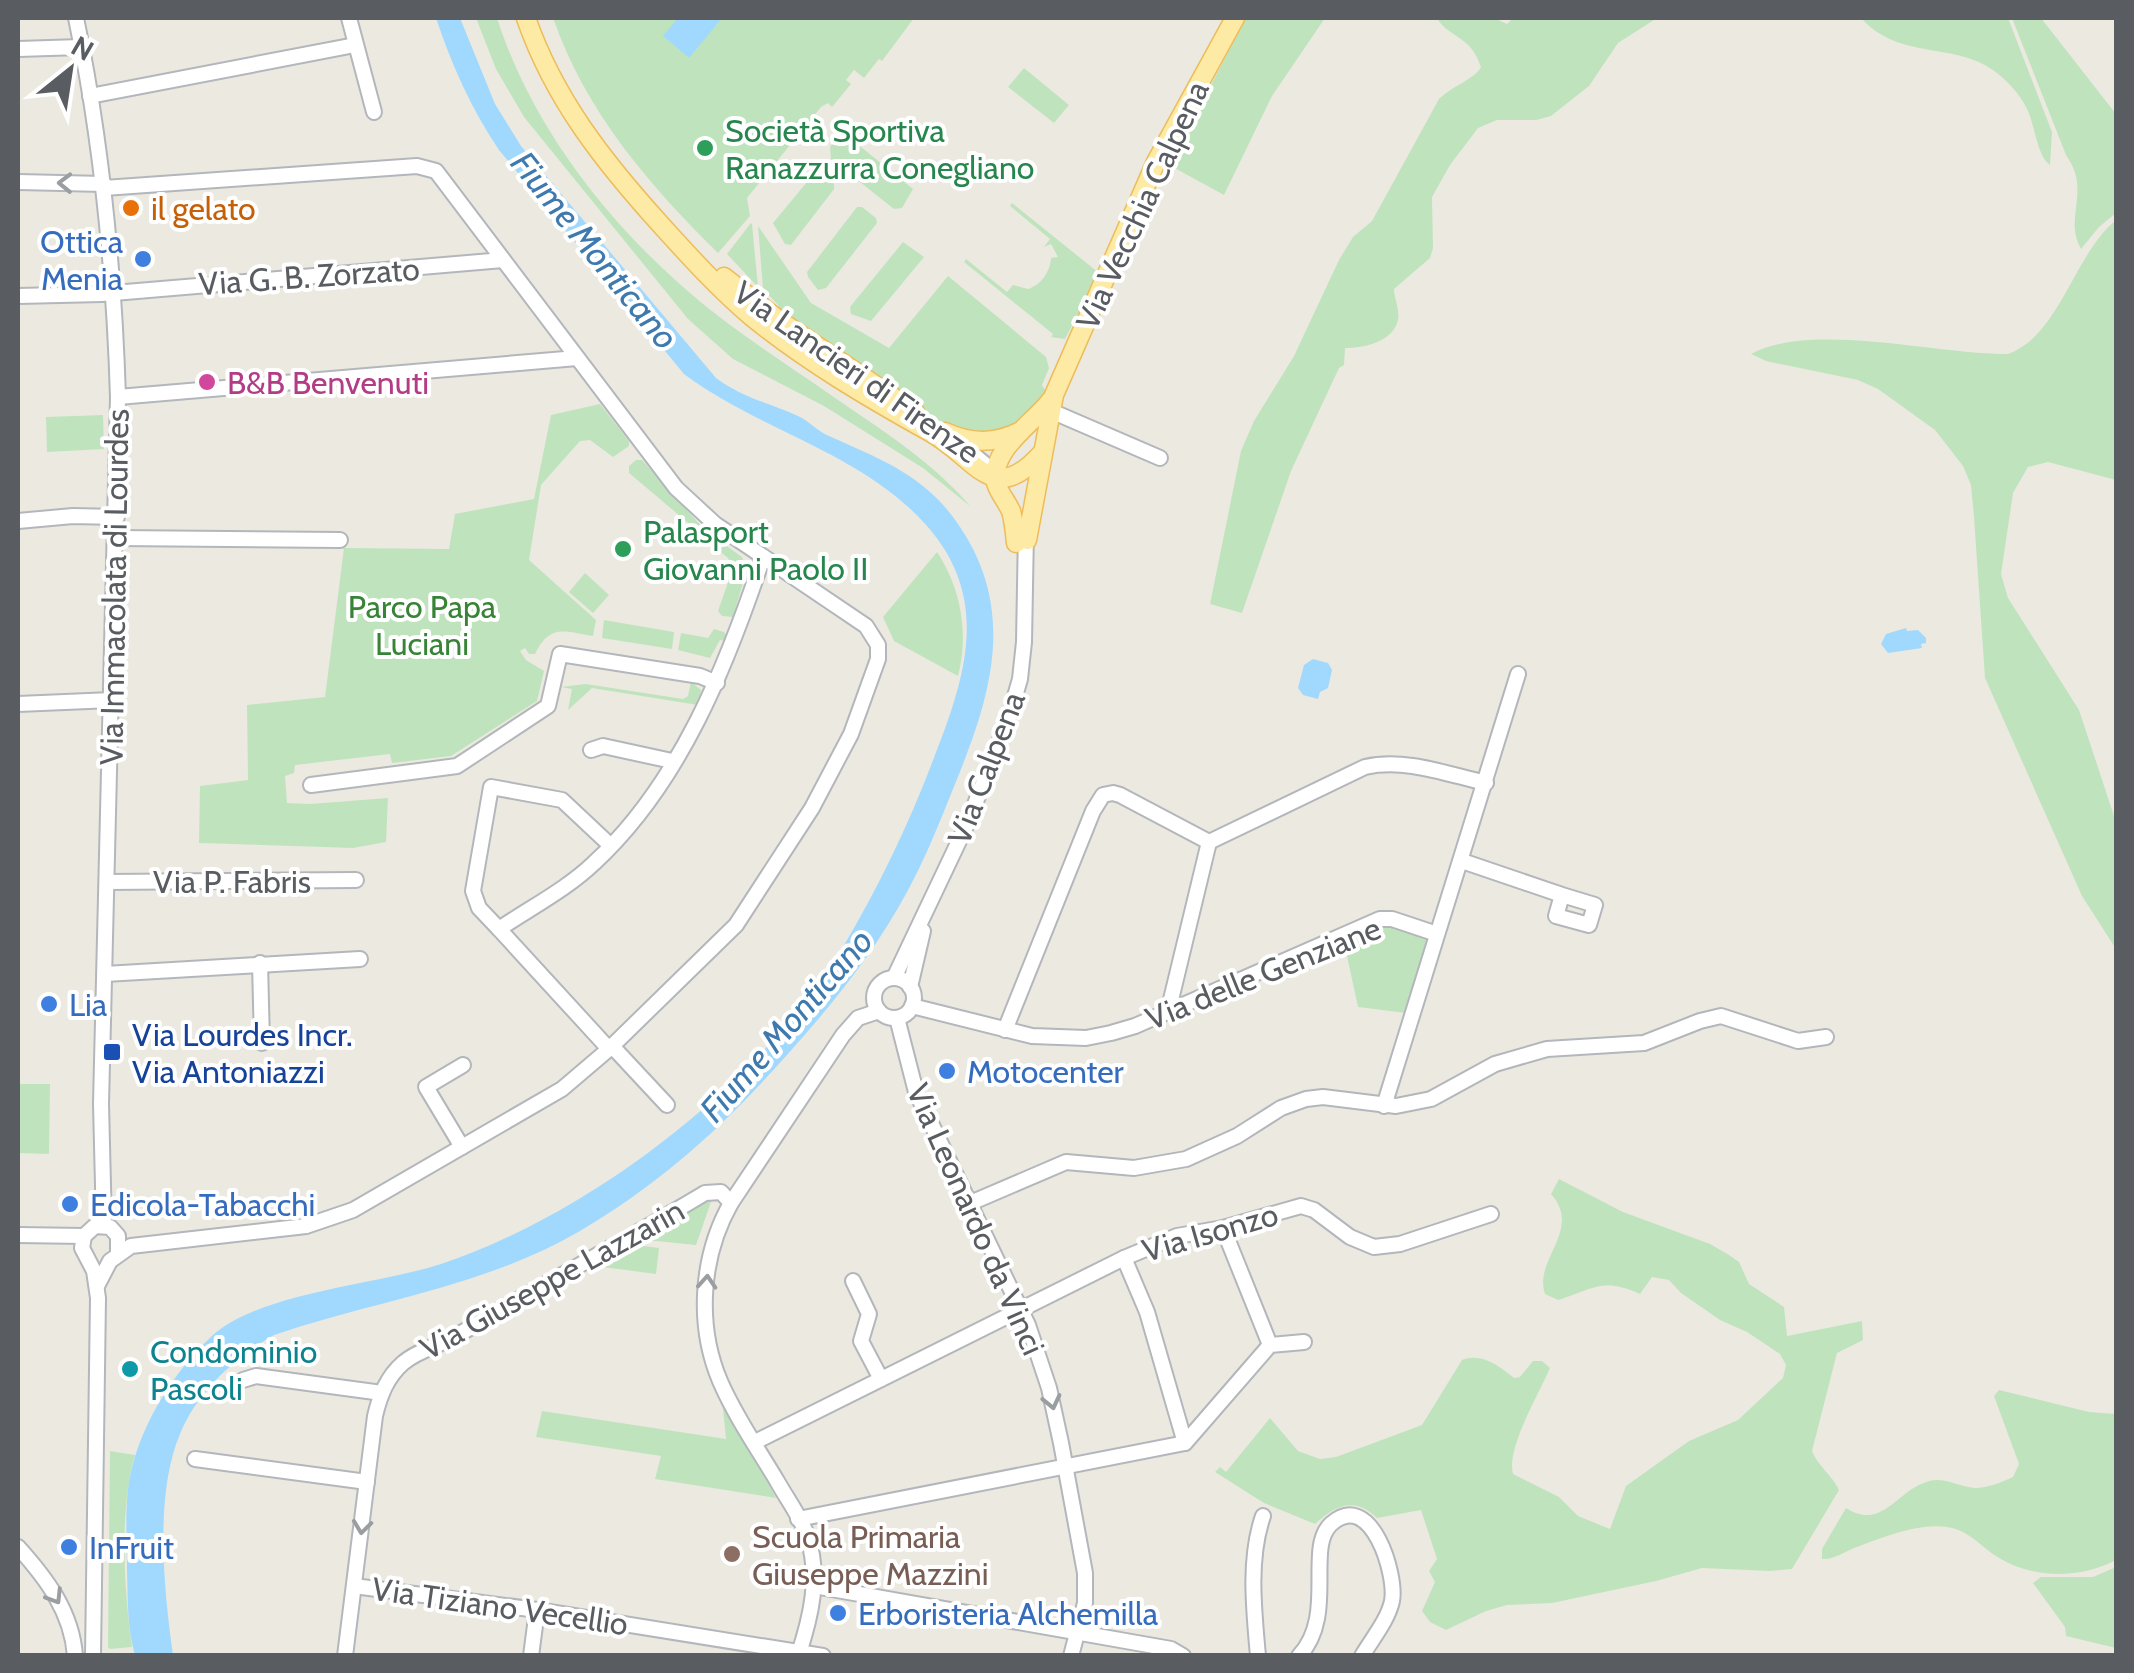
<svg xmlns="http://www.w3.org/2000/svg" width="2134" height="1673" viewBox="0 0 2134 1673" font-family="Cabin,sans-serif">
	<rect width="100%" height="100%" fill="#ece9e1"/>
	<g fill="#bfe4bd">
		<path d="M476 18H497C533 130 613 230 703 304 739 333 777 358 815 384 868 422 928 456 970 506L923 468 824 406 733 359 688 319 524 117 496 69Z"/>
		<path d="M553 18H914L882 61 879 59 864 78 854 70 846 80 851 84 832 107 828 103 821 107 747 198 750 216 718 253C648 184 586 112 553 18Z"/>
		<path d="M1246 18H1325L1272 96 1224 195 1169 165Z"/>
		<path d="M1437 18H1494L1507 24 1513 18H1657L1618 43 1589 86 1551 116 1536 120H1497L1478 128 1450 165 1432 197 1433 248 1430 258 1394 289C1394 298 1400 310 1398 320 1393 342 1364 348 1345 348L1344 365 1339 368 1291 471 1242 613 1210 604 1241 451 1254 421 1294 356 1339 260 1353 237 1372 221 1439 99C1452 86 1475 79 1481 67 1471 35 1447 37 1437 18Z"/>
		<path d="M1861 18H2008L2052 132 2050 165C2037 156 2035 125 2027 109 2020 94 2009 83 1997 73 1955 40 1901 62 1861 18Z"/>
		<path d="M2012 18H2041L2116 114V213L2099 227 2081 249C2063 217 2092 191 2066 155Z"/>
		<path d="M1024 68 1069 105 1054 123 1008 87Z"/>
		<path d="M839 134H845L913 189 902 208 894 209 831 159 830 147Z"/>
		<path d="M820 174 834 184V189L791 245 785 244 773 223 812 176Z"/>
		<path d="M1012 203 1099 273 1065 339 1051 337 1053 334 964 262 966 259 1007 292 1013 285 1028 289C1041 285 1050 272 1051 258L1058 257 1051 244 1044 247 1050 239 1010 206Z"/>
		<path d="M857 207H862L876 218 877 223 826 288 818 290 808 277 807 272Z"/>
		<path d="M2116 220V480L2048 462 2028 467 2013 493 2001 574 2008 598 2079 710 2116 822V949L2082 896 1985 678 1974 517 1971 485 1963 466 1935 430 1878 389 1858 380 1766 361 1751 354C1811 321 1939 355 2008 354 2060 335 2074 254 2116 220Z"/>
		<path d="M751 223 752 224 758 287 727 254Z"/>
		<path d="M758 226 811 303 889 348 948 276 1046 357 1049 368 1042 385 1045 390C1034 412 1015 435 987 437 943 439 816 339 776 310L779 306 763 289Z"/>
		<path d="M903 242 924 257 871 321 851 314 850 307Z"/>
		<path d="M600 404 629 441V446L613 457 590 440 580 441 541 485 529 560 596 620 593 636C563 631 550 624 535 654H529L525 648 520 651 526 660 544 671 537 701 451 756 392 763 390 754 295 765 294 773 285 776 287 803 310 804 388 798 386 842 353 848 199 843 200 786 248 780 247 705 325 697 344 548 449 549 455 514 534 499 551 415Z"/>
		<path d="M103 415 104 449 47 452 46 417Z"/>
		<path d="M636 460H642L702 527 699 532 629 473V466Z"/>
		<path d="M717 539 742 557 747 569 733 617 722 616 718 611 733 568 728 558 712 545Z"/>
		<path d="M937 552C961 588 969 634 958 676L894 641 883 617Z"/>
		<path d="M585 573 609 595 593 613 569 592Z"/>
		<path d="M604 620 674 632 672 649 602 638Z"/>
		<path d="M714 629 724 632 728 638 726 641 720 640 710 658 678 650 681 633 708 638Z"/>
		<path d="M691 682 701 690 698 705 592 688 568 710 572 689 561 687 586 684 683 699 688 696Z"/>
		<path d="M1387 926 1428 938 1406 1013 1358 1007 1344 942Z"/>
		<path d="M18 1084H50L49 1154 19 1153Z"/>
		<path d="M1559 1179 1623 1212 1710 1244 1729 1255 1739 1262 1749 1284 1784 1307 1787 1336 1862 1321 1863 1340 1837 1353 1812 1451C1817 1465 1832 1475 1839 1490L1792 1569 1770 1571 1702 1568 1656 1581 1552 1603 1507 1605 1486 1611 1446 1630 1430 1622 1422 1611 1435 1582 1429 1571 1437 1559 1421 1510 1377 1518C1355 1496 1335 1505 1315 1524L1264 1503 1215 1472 1220 1467 1226 1472 1270 1418 1298 1451 1320 1459 1336 1457 1422 1425 1462 1360C1481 1352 1500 1366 1514 1378L1520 1377 1533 1361H1542L1550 1368C1539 1394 1506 1448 1513 1474L1559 1497 1578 1516 1610 1529 1626 1486 1689 1441 1738 1420 1783 1378 1786 1365 1780 1354 1747 1332 1720 1320 1681 1293 1669 1280 1652 1277 1640 1294C1602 1277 1594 1289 1558 1300L1545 1294C1533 1259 1583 1230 1551 1194Z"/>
		<path d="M704 1198 712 1199 696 1245 636 1239Z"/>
		<path d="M628 1244 659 1248 656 1274 603 1267Z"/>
		<path d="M1999 1390 2089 1412 2116 1414V1560C2080 1579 2034 1579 1999 1558 1981 1547 1969 1530 1947 1527 1918 1523 1884 1537 1857 1547 1845 1551 1834 1560 1822 1559V1549L1846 1508C1883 1531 1895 1491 1929 1481 1945 1477 1959 1487 1975 1488 1988 1488 2002 1482 2013 1477L2019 1464 1994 1396Z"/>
		<path d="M722 1399 776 1498 655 1479 661 1456 536 1437 542 1411 726 1439Z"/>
		<path d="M110 1451 135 1455C119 1510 124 1590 132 1647L110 1649 108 1647Z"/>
		<path d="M2116 1567V1648L2066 1636 2065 1627 2033 1583 2041 1577H2093Z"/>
	</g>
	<g fill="#a0d9fd">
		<path d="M436 18H460L495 104 521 146 716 378C741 397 769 403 798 416 809 421 817 431 829 436 880 459 925 475 958 524 1019 612 990 699 953 789 939 824 925 859 907 892 874 953 832 1005 786 1056 724 1126 661 1183 580 1231 484 1287 377 1300 274 1335 235 1357 197 1392 180 1434 154 1495 164 1591 173 1655H135C127 1628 128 1600 127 1572 127 1544 125 1516 128 1489 135 1433 171 1374 212 1336 260 1292 377 1285 441 1264 591 1214 762 1083 843 947 878 888 908 826 932 763 964 681 993 601 927 526 863 453 760 431 684 374L499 150C471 108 452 66 436 18Z"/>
		<path d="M678 18H722L689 58 663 36Z"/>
		<path d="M1906 628 1907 631 1918 630 1926 638V643L1921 644 1922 648 1888 653 1881 644 1886 634Z"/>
		<path d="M1313 659 1328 663 1332 670 1328 688 1320 692 1318 699 1303 695 1298 688 1304 665Z"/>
	</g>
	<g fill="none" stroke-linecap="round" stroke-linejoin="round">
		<defs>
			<g id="minor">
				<path d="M76 18C102 143 114 269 118 397L101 1104 104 1226"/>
				<path d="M349 18 374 112"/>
				<path d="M18 49 81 47"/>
				<path d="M90 96 355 45"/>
				<path d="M18 182 104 184"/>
				<path d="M18 296 102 294 503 260"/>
				<path d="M118 397 577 358"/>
				<path d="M1051 411 1160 458"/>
				<path d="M954 438 999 476"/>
				<path d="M18 521 73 516 117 517"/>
				<path d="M116 538 340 540"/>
				<path d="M18 704 112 700"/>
				<path d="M591 750 603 746 672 761"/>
				<path d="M311 785 457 766 548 706 560 654 700 676 717 683"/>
				<path d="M611 846 562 800 491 787 473 891 479 908 499 929C530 908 567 889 594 863 680 784 727 665 763 557"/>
				<path d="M1462 861 1562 895 1556 916 1589 925 1595 905 1562 895"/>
				<path d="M107 882 356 880"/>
				<path d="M499 929 609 1049"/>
				<path d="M260 963 262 1043"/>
				<path d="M105 974 360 959"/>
				<path d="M894 978 968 822 1009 717 1020 679 1024 642 1026 530"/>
				<circle cx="894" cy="998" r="20"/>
				<path d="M910 987 923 931"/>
				<path d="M912 1006 1032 1036 1086 1038 1111 1033 1135 1026 1380 919H1392L1437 934"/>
				<path d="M1168 1012 1209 842"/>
				<path d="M897 1018 916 1092 1028 1325 1049 1388 1061 1443 1085 1573V1603L1071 1656"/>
				<path d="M1005 1030 1093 811 1103 795 1113 793 1120 795 1209 842 1365 767C1405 758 1446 774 1486 783"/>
				<path d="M612 1046 667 1105"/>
				<path d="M1384 1106 1518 674"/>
				<path d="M462 1147 426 1087 463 1065"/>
				<path d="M968 1204 1066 1162 1134 1168 1186 1159 1237 1136 1281 1108 1306 1099 1323 1097 1396 1106 1431 1099 1495 1064 1547 1049 1644 1043 1700 1021 1721 1016 1798 1041 1826 1037"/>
				<path d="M1223 1228 1270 1345"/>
				<path d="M18 1235 84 1236"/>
				<path d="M1124 1258 1147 1312 1185 1443"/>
				<path d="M853 1281 869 1314 861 1341 881 1379"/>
				<path d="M97 1286 110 1261 131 1246 306 1226 353 1210 562 1089 609 1049 736 925 812 808 851 734 878 659V645L866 626 715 524 676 488 436 171 417 166 104 188"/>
				<path d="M243 1380 256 1376 382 1393"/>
				<path d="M755 1442 1124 1258 1177 1236 1223 1228 1301 1206 1314 1210 1350 1237 1374 1247 1400 1244 1491 1214"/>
				<path d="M195 1459 367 1482"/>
				<path d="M798 1519 1185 1443 1270 1345 1304 1342"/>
				<path d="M18 1547C46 1578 72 1612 75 1656"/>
				<path d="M354 1586 537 1610 823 1656"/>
				<path d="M814 1586 1171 1649 1183 1656"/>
				<path d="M93 1656 98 1298 94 1271 82 1248 84 1236 95 1226 110 1227 118 1236V1252"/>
				<path d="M345 1656 375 1416C380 1395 387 1377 403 1363 418 1350 441 1345 458 1335 539 1286 624 1242 705 1193L721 1192 731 1203"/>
				<path d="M531 1656 537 1610"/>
				<path d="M798 1656C811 1617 821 1576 807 1535 800 1516 787 1499 777 1481 758 1449 735 1416 720 1381 696 1324 701 1256 731 1203L843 1035 858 1018 879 1011"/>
				<path d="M1258 1656C1254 1611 1248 1559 1263 1516"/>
				<path d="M1299 1656C1337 1616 1305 1548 1331 1524 1371 1488 1397 1575 1392 1601 1388 1620 1372 1639 1362 1656"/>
			</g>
			<g id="major">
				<path d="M526 18C554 99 604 162 661 225 690 257 719 289 752 317 806 361 869 398 930 432 977 458 992 508 1041 454"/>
				<path d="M724 277 780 321 915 412"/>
				<path d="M945 432C971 444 995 444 1021 431"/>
				<path d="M1027 540 1054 395 1156 162 1235 18"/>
				<path d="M1016 543C1015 532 1014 521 1011 511 1007 502 999 493 996 483 989 450 1034 423 1051 400"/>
			</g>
		</defs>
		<use href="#minor" stroke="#b3b7bb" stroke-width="18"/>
		<use href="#major" stroke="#eebc58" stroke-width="21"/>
		<use href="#minor" stroke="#fff" stroke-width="14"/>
		<use href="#major" stroke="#fdeaa5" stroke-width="18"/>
	</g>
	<defs><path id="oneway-chevron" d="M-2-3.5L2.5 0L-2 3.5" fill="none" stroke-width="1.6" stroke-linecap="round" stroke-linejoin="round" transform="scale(2.5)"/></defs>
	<g stroke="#9b9ea0">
		<use href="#oneway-chevron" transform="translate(65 183) rotate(-179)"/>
		<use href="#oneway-chevron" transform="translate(707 1282) rotate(-86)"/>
		<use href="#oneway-chevron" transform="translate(1052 1402) rotate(77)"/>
		<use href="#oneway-chevron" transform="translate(362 1527) rotate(97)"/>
		<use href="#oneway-chevron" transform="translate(55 1597) rotate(58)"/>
	</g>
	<g fill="#2e9e5b" stroke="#fff" stroke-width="4">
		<circle cx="705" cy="148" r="10"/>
		<circle cx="623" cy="549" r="10"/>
	</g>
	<circle fill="#e8710a" stroke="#fff" stroke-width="4" cx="131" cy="208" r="10"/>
	<g fill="#3f7fe0" stroke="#fff" stroke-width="4">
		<circle cx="143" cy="259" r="10"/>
		<circle cx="49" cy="1004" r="10"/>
		<circle cx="947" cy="1071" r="10"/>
		<circle cx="70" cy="1204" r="10"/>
		<circle cx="69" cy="1547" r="10"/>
		<circle cx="838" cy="1613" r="10"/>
	</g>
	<circle fill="#d1479c" stroke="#fff" stroke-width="4" cx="207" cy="382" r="10"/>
	<rect fill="#1a4fb4" stroke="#fff" stroke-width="4" x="102" y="1042" width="20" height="20" rx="5"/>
	<circle fill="#0f9aa8" stroke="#fff" stroke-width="4" cx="130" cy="1369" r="10"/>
	<circle fill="#8d6e63" stroke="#fff" stroke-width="4" cx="732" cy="1554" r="10"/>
	<g text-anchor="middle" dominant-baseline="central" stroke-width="8" stroke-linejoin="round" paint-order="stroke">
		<g font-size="32" fill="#27864d" stroke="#fff" text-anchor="start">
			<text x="725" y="130">Società Sportiva<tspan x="725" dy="37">Ranazzurra Conegliano</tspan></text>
			<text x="643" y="531">Palasport<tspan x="643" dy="37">Giovanni Paolo II</tspan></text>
		</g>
		<g font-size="32" fill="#595d61" stroke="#fff">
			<text transform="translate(1142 205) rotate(-65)">Via Vecchia Calpena</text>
			<text transform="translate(309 276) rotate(-4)">Via G. B. Zorzato</text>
			<text transform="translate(857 372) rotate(35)">Via Lancieri di Firenze</text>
			<text transform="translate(114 587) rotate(-89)">Via Immacolata di Lourdes</text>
			<text transform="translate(986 768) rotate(-69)">Via Calpena</text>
			<text x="232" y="881">Via P. Fabris</text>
			<text transform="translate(1263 973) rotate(-22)">Via delle Genziane</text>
			<text transform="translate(976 1219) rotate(66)">Via Leonardo da Vinci</text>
			<text transform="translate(1210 1232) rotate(-16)">Via Isonzo</text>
			<text transform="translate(552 1279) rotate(-29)">Via Giuseppe Lazzarin</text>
			<text transform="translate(500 1606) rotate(8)">Via Tiziano Vecellio</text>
		</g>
		<g font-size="32" fill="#c56008" stroke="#fff" text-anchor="start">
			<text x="151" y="208">il gelato</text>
		</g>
		<g font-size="32" fill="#366cbe" stroke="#fff" text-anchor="start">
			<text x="123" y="241" text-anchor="end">Ottica<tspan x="123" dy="37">Menia</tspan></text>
			<text x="69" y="1004">Lia</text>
			<text x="967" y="1071">Motocenter</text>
			<text x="90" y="1204">Edicola-Tabacchi</text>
			<text x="89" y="1547">InFruit</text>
			<text x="858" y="1613">Erboristeria Alchemilla</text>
		</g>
		<g font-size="32" fill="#b23c85" stroke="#fff" text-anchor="start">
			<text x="227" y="382">B&amp;B Benvenuti</text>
		</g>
		<g font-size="32" fill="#378436" stroke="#fff">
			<text x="422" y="606">Parco Papa<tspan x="422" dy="37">Luciani</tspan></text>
		</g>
		<g font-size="32" fill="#164399" stroke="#fff" text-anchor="start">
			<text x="132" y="1034">Via Lourdes Incr.<tspan x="132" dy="37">Via Antoniazzi</tspan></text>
		</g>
		<g font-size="32" fill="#0d838f" stroke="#fff" text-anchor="start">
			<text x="150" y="1351">Condominio<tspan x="150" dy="37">Pascoli</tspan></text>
		</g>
		<g font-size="32" fill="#785e54" stroke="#fff" text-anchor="start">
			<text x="752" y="1536">Scuola Primaria<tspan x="752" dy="37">Giuseppe Mazzini</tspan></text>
		</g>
		<g font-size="35" font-style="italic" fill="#3e7aae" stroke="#fff">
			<text transform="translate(595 250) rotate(51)">Fiume Monticano</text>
			<text transform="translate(786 1025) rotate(-49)">Fiume Monticano</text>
		</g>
	</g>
	<rect width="2134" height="1673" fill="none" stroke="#595d61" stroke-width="40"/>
	<g transform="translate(70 70) rotate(30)" stroke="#ffffff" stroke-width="8" paint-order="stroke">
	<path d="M0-8L18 38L0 25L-18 38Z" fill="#595d61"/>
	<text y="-15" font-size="28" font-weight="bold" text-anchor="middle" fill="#595d61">N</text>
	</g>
</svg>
